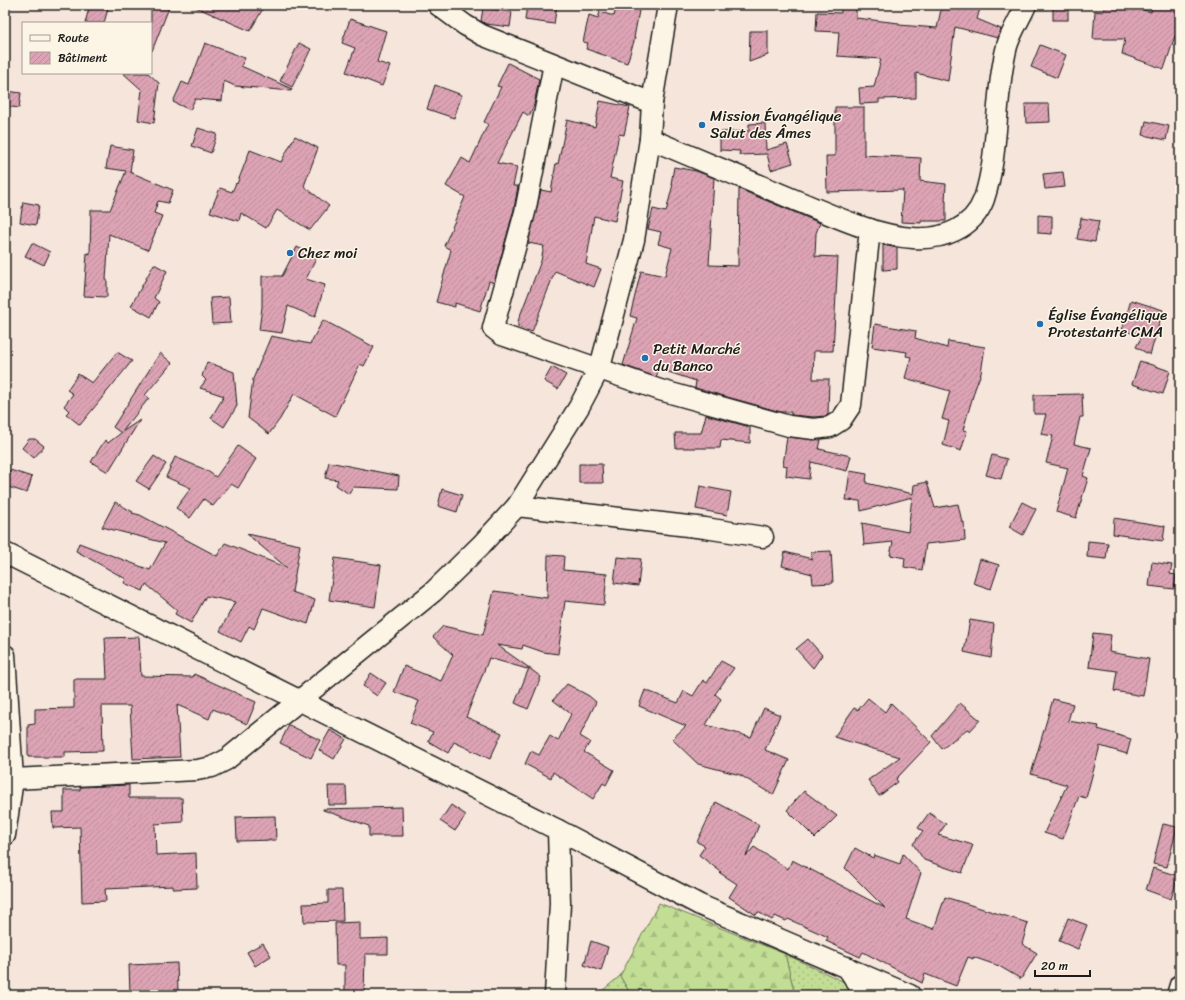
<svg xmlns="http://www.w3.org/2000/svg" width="1185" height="1000" viewBox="0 0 1185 1000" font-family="Sriracha,sans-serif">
	<defs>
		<pattern id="grass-dots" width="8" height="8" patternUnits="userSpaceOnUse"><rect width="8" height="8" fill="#c2dd94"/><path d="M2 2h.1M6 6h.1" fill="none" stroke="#a6bd7f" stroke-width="1.8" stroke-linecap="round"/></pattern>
		<pattern id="forest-firs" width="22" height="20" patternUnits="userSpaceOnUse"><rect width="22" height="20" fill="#c2dd94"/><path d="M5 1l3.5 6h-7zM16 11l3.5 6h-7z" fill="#a6bd7f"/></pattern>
		<pattern id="building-hatch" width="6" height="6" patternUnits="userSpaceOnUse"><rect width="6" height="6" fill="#dca3b4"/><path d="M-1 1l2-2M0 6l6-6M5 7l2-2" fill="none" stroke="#bc8c9a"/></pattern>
	</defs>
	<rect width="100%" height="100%" fill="#f6e5db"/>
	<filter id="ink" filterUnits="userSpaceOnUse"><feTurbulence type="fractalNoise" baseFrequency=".025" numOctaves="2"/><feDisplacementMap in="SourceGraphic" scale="8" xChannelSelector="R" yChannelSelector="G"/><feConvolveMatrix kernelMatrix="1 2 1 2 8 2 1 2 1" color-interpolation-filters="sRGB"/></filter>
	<g filter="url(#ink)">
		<g fill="url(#grass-dots)" stroke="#6f7c58">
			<path d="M785 954 872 995H795Z"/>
			<path d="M620 976 631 995H597Z"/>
		</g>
		<path fill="url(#forest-firs)" stroke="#6f7c58" d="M659 903 785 954 795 995H631L620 976Z"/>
		<g fill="url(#building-hatch)" stroke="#1c1c1c">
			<path d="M90 5H109L104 23H85Z"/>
			<path d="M151 5H170L152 51H151Z"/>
			<path d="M191 5H265L250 31Z"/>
			<path d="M527 5H557L554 24 525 20Z"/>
			<path d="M617 5H640L634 38H635L627 63 586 49 588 43 583 42 589 15 598 18 600 12 614 16Z"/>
			<path d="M942 5H981L977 19 1001 29 998 38 955 27 948 81 916 73V98L879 99V103L860 104 859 88 874 87 881 59 837 56 839 32 816 31 817 12 841 13V6L856 7V18L899 23V25L937 28Z"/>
			<rect x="1053" y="5" width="15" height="15"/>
			<path d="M1105 5H1126L1151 12 1152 5 1180 9V36H1175L1164 69 1122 54 1125 39H1093L1095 11 1103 12Z"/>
			<path d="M483 8 512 12 510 27 486 24 481 21Z"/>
			<path d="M350 19 386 31 377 62 390 66 382 86 346 72 355 48 342 43Z"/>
			<path d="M750 31H768V55L749 62Z"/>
			<path d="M205 43 245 58 241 66 292 89 291 91 235 86 224 81 222 101 195 99 190 110 173 102 182 82 189 85Z"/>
			<path d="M299 43 311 49 292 87 280 81Z"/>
			<path d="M1040 45 1066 55 1057 78 1031 67Z"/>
			<path d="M508 63 539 79 534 105 529 116 523 112 497 163 517 167 513 186H518L514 209 494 283 489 281 480 311 455 303V307L436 302 451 250 444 246 465 197 446 186 462 158 470 163 488 124 484 122 501 87 497 86Z"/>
			<path d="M123 73H148L159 83 154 123 138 120 142 90Z"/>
			<path d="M435 85 462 95 454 118 427 109Z"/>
			<path d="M7 91 21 93 19 108 5 106Z"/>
			<path d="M600 101 630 107 624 135 619 134 610 178 623 181 615 221 594 216 586 264 601 269 594 287 555 271 532 332 518 327V321L541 261 544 246 528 243 541 190 551 192 556 163 558 164 567 120 595 127Z"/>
			<path d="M1025 104H1049L1050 122 1026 123Z"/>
			<path d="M835 107H864V155L921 158 920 181 946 184 945 201H946V221H921V223L901 222 903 190 827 192 826 156H835Z"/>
			<path d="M1146 121 1169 126 1166 140 1143 135Z"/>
			<path d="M765 123 766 150 787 144 793 163 771 170 767 154 739 155 740 151 720 150V132L749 131V124Z"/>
			<path d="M198 128 217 134 211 153 192 146Z"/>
			<path d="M295 136 318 148 304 186 329 206 310 230 277 210 266 228 241 213 239 221 210 212 220 188 232 192 236 183 237 184 250 150 281 162Z"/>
			<path d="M110 146 133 150 130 172 173 190 168 203 158 201 154 213 162 216 148 250 109 234 106 280H107V297L84 296 87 253 90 254 91 210H110L126 171 106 168Z"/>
			<path d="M674 167 696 171 714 178 709 265 738 266 739 189 820 223 816 233 815 256 838 257 833 351H814L813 379H829L828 415 826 416 814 417 791 415V412H781L695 388 696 381 659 369 656 377 623 365 637 318 630 316 641 271 665 276 672 248 658 244 661 232 648 229 653 209 666 212 673 184H671Z"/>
			<path d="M1063 172 1065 187 1045 189 1043 174Z"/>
			<path d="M23 202 39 205 36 225 20 222Z"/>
			<path d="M1038 215 1052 216V234L1038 233Z"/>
			<path d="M1081 218 1099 221 1095 242 1077 239Z"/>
			<path d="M32 243 50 252 44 265 25 256Z"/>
			<path d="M883 245 897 248V269L883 270Z"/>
			<path d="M297 247 317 257 306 279 325 285 315 317 288 306 282 333 259 330 262 307V276H282Z"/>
			<path d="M154 264 167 271 154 298 159 302 151 317 131 306Z"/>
			<path d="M229 297 231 323 212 324 210 298Z"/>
			<path d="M1131 300 1163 310 1150 355 1136 347 1142 336 1122 330Z"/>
			<path d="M323 320 374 347 364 366 360 364 335 416 294 394 280 419 269 434 248 418 253 379 271 336 310 344Z"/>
			<path d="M875 324 916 331 915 338 947 348 948 341 985 347 981 373 975 389 963 430 967 431 961 451 943 445 949 421 942 419 950 391 905 378 911 357 906 356 907 352 872 347Z"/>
			<path d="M117 352 132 361 80 425 66 414 69 411 64 406 73 394 67 390 78 374 92 383Z"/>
			<path d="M160 353 172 363 145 395 149 398 122 432 140 420 108 472 91 462 105 440 108 443 121 433 113 427Z"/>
			<path d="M1140 361 1170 371 1163 394 1132 384Z"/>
			<path d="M207 362 234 372 237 406 224 427 211 418 224 396 200 388 206 380 202 376Z"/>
			<path d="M552 367 566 375 558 389 544 381Z"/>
			<path d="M1082 394 1083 417H1080L1074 444 1091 448 1083 476 1088 478 1076 518 1056 512 1068 468 1046 463 1053 436 1041 434 1046 414H1034V395Z"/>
			<path d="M706 415 750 427V443L721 440 720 448H676L675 433H701Z"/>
			<path d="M787 437 821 440 819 449 851 456 847 471 811 462 809 479 786 476 787 466 783 465Z"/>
			<path d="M29 439H35L44 446 34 458 22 448Z"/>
			<path d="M238 446 256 459 238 488 231 484 213 506 204 499 190 518 176 508 191 488 166 477 175 457 206 470 216 477Z"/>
			<path d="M992 455 1007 459 1001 479 986 475Z"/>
			<path d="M154 456 166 464 149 489 136 481Z"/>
			<path d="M329 462 399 476 398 489 353 487 349 494 336 485 338 480 325 478Z"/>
			<path d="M579 464H602L603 483H579Z"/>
			<path d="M10 470 32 477 27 493 5 486Z"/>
			<path d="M850 471 867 474 866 483 913 494 914 485 927 482 935 508 958 504 962 522H964L965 540 926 544 922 570 904 567 905 558 890 555 893 542 864 545 862 523 908 532 912 497 861 511 860 501 846 500Z"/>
			<path d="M700 486 731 492 727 515 696 509Z"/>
			<path d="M442 489 462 495 457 512 438 506Z"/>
			<path d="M115 502 133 512 132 513 140 515 217 556 225 543 287 568 247 534 300 545 292 592 315 600 308 624 263 608 254 629 249 626 241 642 220 631 235 602 206 596 191 623 175 614 177 610 146 584 143 591 124 583 126 579 76 551 79 543 150 570 165 543 102 527Z"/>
			<path d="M1022 502 1036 509 1023 535 1009 527Z"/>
			<path d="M1114 518 1165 526 1163 541 1113 534Z"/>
			<path d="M1088 541 1108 543 1106 559 1087 557Z"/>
			<path d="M831 551 833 583 813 584 812 574 782 566 785 552 812 559 811 552Z"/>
			<path d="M548 555 564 556 563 570 607 574 604 605 565 601 558 654 543 652 523 645 522 649 497 645 528 667 527 669 489 658 466 717 502 733 490 759 454 742 448 753 428 741 433 732 410 723 419 701 394 692 404 666 441 681 453 655 433 637 443 626 483 635 494 591 547 598Z"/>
			<path d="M617 557 641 559 638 586 614 583Z"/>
			<path d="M335 558 381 565 375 607 329 600Z"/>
			<path d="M980 559 999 565 991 589 973 583Z"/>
			<path d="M1152 562 1172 565 1170 574 1176 575 1174 589 1149 586Z"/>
			<path d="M970 620 994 624 991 658 964 652Z"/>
			<path d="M1093 633 1111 635 1109 652 1149 659 1143 696 1114 691 1117 671 1089 667Z"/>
			<path d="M139 637 141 676 193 677 194 674 256 702 247 724 213 709 209 719 177 705 180 757 133 759 130 706H102L103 751 65 752V757H28V725L35 724V709L74 708V679H107L105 638Z"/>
			<path d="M808 639 822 655 813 668 796 649Z"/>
			<path d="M721 661 734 668 715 694 721 699 706 725 751 737 764 708 780 715 765 750 789 760 773 795 740 775 698 764 672 739 686 726 639 706 645 690 678 703 684 691 693 696 703 680 707 683Z"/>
			<path d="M529 668 541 677 528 709 515 703Z"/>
			<path d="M371 673 386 683 377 696 363 686Z"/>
			<path d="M567 684 589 696 596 702 580 736 590 742 584 752 614 770 606 785 603 783 593 799 553 772 551 778 525 764 531 751 539 755 550 736 558 741 571 714 553 700Z"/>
			<path d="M868 698 885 712 891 703 931 742 896 779 898 782 879 796 868 780 900 757 834 737 854 708 858 710Z"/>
			<path d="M1053 699 1073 704 1068 721 1099 726 1098 729 1131 739 1127 754 1100 746 1086 798 1079 796 1063 839 1044 833 1067 785 1031 774Z"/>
			<path d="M960 703 980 720 970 731 967 729 942 749 932 736Z"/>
			<path d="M289 725 320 740 311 758 280 743Z"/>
			<path d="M330 730 346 739 334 759 319 750Z"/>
			<path d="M129 785V798H182L183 822 155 824 156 855 196 853 197 888 173 889V886L105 889 106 901 82 902 80 827 53 828 52 812H64V790H80V787Z"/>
			<path d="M328 786H346L347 805H329Z"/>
			<path d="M804 791 837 816 815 838 787 810Z"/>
			<path d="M716 802 759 825 746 856 754 847 788 869 792 860 885 908 845 868 855 848 873 858 874 855 900 864 903 854 921 873 906 919 934 929 945 897 1028 923 1022 944 1037 953 1021 979 999 966 973 957V959L968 957 956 986 925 974 922 983 863 952 860 957 826 941 828 937 788 919 786 921 775 916 772 920 758 912 756 915 729 897 737 884 720 873 721 872 699 855 705 846 697 842Z"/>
			<path d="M451 805 466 815 455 831 440 821Z"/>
			<path d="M402 807 403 836H369V826L323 810V809Z"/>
			<path d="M929 813 946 824 938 835 973 845 962 873 924 860 913 844 923 831 918 828Z"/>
			<path d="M275 816 276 840 237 841 236 817Z"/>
			<path d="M1163 824 1177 827 1167 867 1153 864Z"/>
			<path d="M1153 868 1178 876 1171 899 1146 890Z"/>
			<path d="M328 890H342L343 921 304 922 303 904 328 903Z"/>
			<path d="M1068 918 1087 925 1078 949 1059 941Z"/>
			<path d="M360 922V939L388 938V954H365L364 995H345V965H336L335 923Z"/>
			<path d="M591 941 608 947 601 971 584 965Z"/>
			<path d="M263 943 271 956 255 966 247 952Z"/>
			<path d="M177 963 178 991 130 993 129 965Z"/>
		</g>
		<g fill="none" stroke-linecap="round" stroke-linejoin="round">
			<defs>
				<g id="street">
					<path d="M438 5 465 25 482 35 652 103"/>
					<path d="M554 64 525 212 493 328 502 335 660 390 789 426 814 429 830 427 841 420 851 405 870 229"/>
					<path d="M650 139C698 159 746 179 795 200 830 214 875 236 913 238 942 240 973 229 984 199 1000 150 994 96 1007 46 1011 32 1020 19 1026 5"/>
					<path d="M517 506 705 528 763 537"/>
					<path d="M5 553 558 830 700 905 910 995"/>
					<path d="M5 655 13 779 5 835"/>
					<path d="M13 779 197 770 212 767 226 760 433 592 481 545 517 506 579 407 600 367 634 240 650 139 652 103 668 5"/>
					<path d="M847 967 865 995"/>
					<path d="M555 995 560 903 558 830"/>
					<path d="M1177 995 1180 985"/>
				</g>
			</defs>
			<use href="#street" stroke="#1c1c1c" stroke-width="23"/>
			<use href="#street" stroke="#fcf5e5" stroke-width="20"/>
		</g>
	</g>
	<g fill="#1f6fb2" stroke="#fcf5e5" stroke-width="1.5">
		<circle cx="702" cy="125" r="4"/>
		<circle cx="290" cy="253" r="4"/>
		<circle cx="1040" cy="324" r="4"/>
		<circle cx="645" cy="358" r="4"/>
	</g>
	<g text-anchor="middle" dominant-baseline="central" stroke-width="3" stroke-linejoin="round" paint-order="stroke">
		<g font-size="15" fill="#1c1c1c" stroke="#fcf5e5" text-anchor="start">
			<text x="710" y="116">Mission Évangélique<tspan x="710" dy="17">Salut des Âmes</tspan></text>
			<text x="298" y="253">Chez moi</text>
			<text x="1048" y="315">Église Évangélique<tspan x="1048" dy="17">Protestante CMA</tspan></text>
			<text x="653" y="349">Petit Marché<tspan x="653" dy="17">du Banco</tspan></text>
		</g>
	</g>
	<rect width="1185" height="1000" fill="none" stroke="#fcf5e5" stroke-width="20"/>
	<rect x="10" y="10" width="1165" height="980" fill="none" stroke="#1c1c1c" stroke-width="1.5" filter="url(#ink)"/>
	<rect x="22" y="22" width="130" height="52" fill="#fcf5e5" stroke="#a29e95"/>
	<rect x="30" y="35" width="20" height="6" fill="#fcf5e5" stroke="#a29e95"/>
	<text x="58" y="42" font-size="12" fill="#1c1c1c">Route</text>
	<rect x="30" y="52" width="20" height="12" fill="url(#building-hatch)" stroke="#a29e95"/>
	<text x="58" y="62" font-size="12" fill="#1c1c1c">Bâtiment</text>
	<path d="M1035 970v6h55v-6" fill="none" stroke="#1c1c1c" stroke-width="2"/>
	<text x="1041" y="970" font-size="12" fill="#1c1c1c" stroke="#fcf5e5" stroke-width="3" paint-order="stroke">20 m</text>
</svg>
